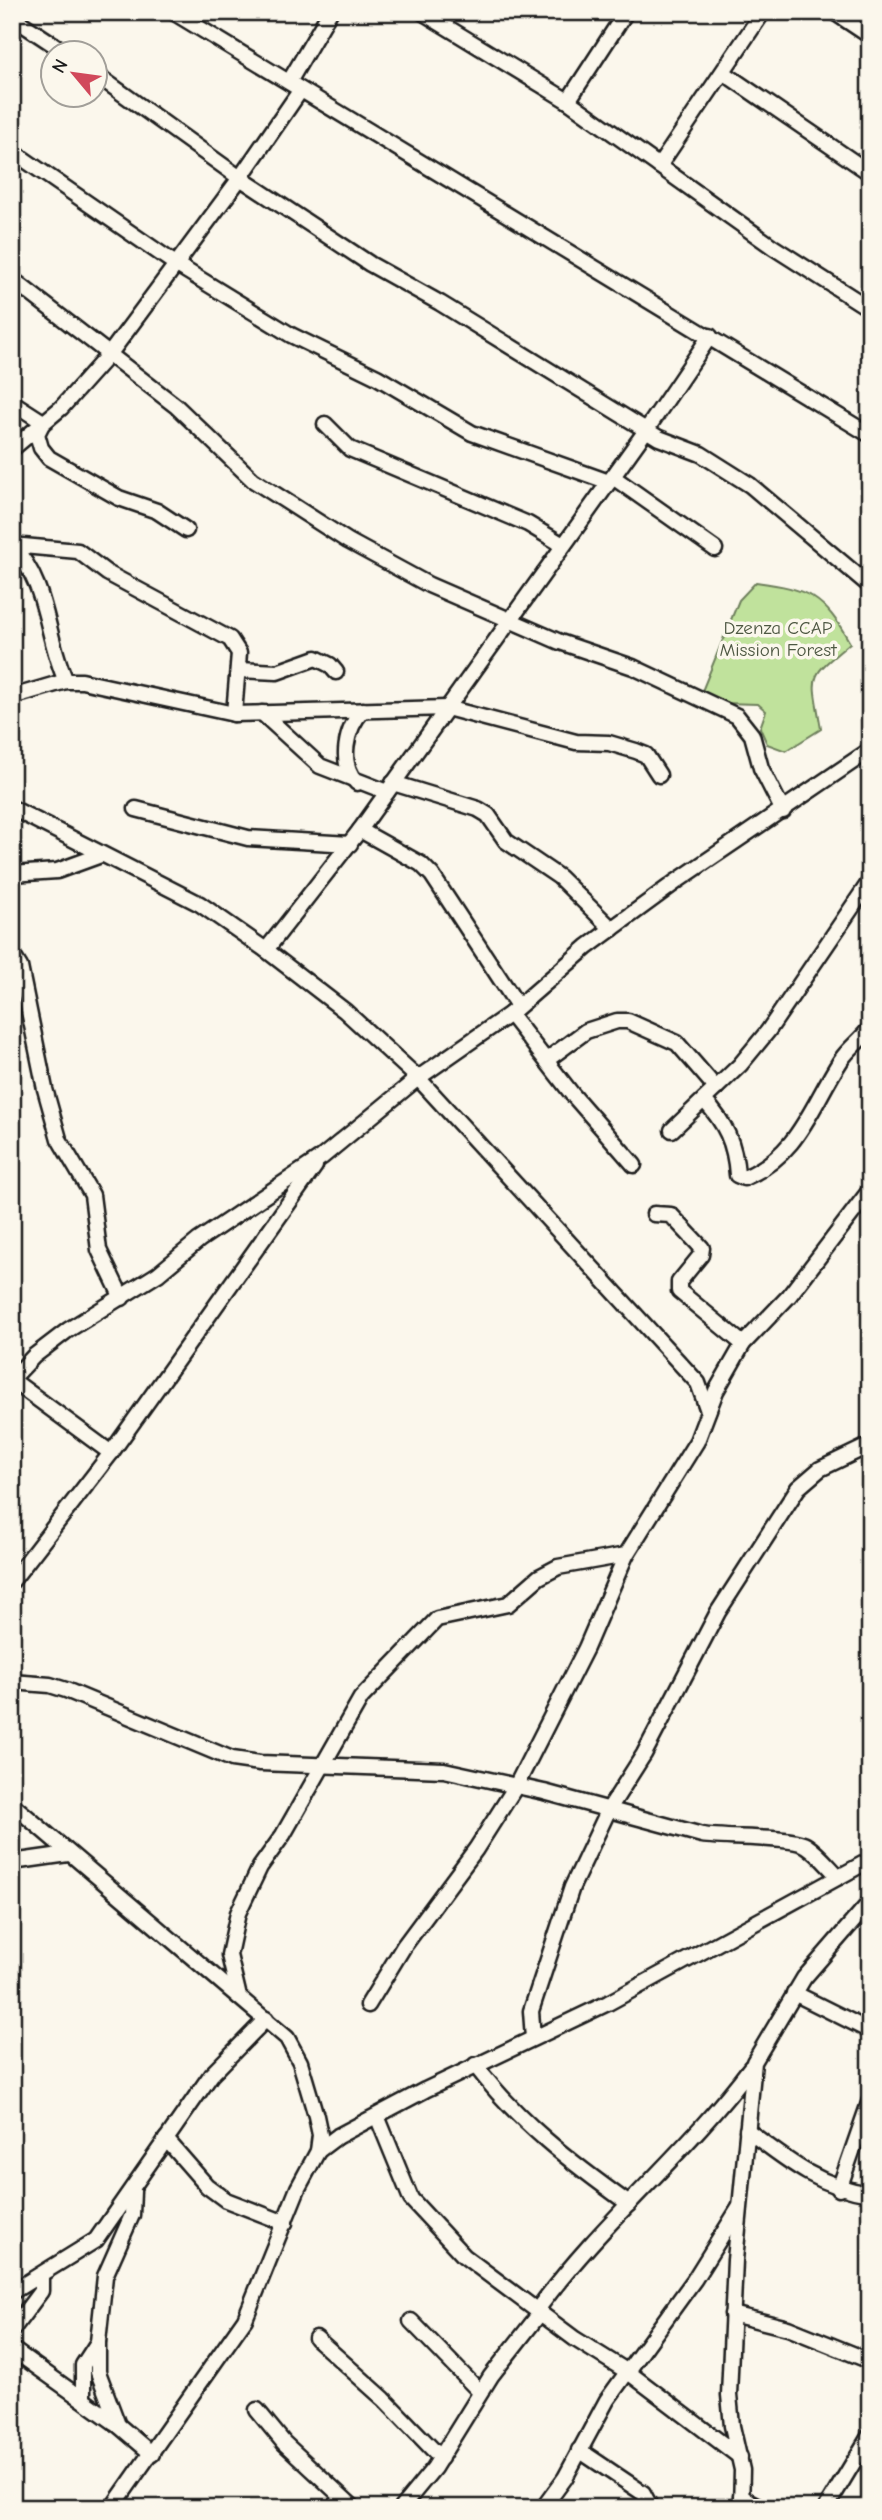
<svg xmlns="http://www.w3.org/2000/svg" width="882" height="2520" viewBox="0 0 882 2520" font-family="'Comic Neue',sans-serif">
	<rect width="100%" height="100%" fill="#fbf7ec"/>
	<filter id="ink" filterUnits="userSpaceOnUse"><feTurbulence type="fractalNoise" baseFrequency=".0143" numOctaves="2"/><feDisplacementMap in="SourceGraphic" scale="14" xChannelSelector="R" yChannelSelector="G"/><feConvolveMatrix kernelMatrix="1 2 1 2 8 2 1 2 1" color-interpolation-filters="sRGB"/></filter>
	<g filter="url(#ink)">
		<path fill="#c0e29c" stroke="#6e7f5c" stroke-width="2" d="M756 582C809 589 824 596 850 643 806 680 812 673 821 729L786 751 767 744 760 728 766 711 758 704 723 703 702 691 739 600Z"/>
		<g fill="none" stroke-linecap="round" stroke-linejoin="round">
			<defs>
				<g id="minor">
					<path d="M173 12 870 435"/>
					<path d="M422 12 568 101 773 247 870 309"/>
					<path d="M834 12 870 36"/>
					<path d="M12 17 65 52"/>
					<path d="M94 73 240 178 370 264 440 303 659 438 701 454 750 485 870 586"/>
					<path d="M724 73 870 173"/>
					<path d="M289 82 330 12"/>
					<path d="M568 101 626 12"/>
					<path d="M12 151 177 265 291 335 377 377 472 433 609 482"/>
					<path d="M659 166 763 12"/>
					<path d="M12 279 176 406 253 480 348 541 429 585 560 642 633 667 737 716 752 735 761 768 783 811"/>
					<path d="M12 402 43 422 37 434 41 448 49 458 119 498 157 511 186 530"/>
					<path d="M325 424 350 449 528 524 563 545"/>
					<path d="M12 449 61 408 111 352 240 178 300 91"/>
					<path d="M613 477 715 549"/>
					<path d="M12 545 78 551 107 573 230 639 239 653 234 714"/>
					<path d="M12 546C49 584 45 636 66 681"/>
					<path d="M239 670 277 672 316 658 330 665 336 672"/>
					<path d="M12 697 66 681H82L234 714 447 708 576 742 609 743 636 751 646 755 659 775"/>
					<path d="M262 713 320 766 387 792"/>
					<path d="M357 783C338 763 346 728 363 710"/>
					<path d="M393 783 478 809 488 815 506 841 559 877 612 929"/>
					<path d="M12 808 200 904 266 950 345 1011 418 1078 698 1383 708 1411"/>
					<path d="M136 809 248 838 350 844"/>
					<path d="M360 830 421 864 432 875 518 1006"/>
					<path d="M12 874 57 871 101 855"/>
					<path d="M266 950 360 830 647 429 710 336"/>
					<path d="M12 954 20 967 45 1089 59 1139 92 1195 99 1250 122 1298"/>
					<path d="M510 1014 572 1094 634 1165"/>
					<path d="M548 1059 586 1031 617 1021H628L677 1043 716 1088"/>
					<path d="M704 1100C725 1123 735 1143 737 1175L744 1178C799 1155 811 1106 841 1060 849 1048 861 1040 870 1028"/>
					<path d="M672 1130 740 1065 768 1031 870 881"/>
					<path d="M654 1214 671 1215 702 1248 701 1255 679 1282V1291L743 1344"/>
					<path d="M12 1379 34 1356 68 1330 158 1274 199 1240 322 1157 418 1078 510 1014 587 947 677 881 870 750"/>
					<path d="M12 1380 111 1453"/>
					<path d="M12 1581 111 1453 315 1166"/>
					<path d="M12 1682 50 1685 66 1690 232 1759 260 1763 444 1770 544 1792 702 1835C726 1839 793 1836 807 1846 819 1854 829 1867 839 1877"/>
					<path d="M12 1804 287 2038 300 2062 316 2116 320 2135 318 2151 298 2188 245 2319 112 2508"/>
					<path d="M12 1862 68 1854"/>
					<path d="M794 1993 870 2031"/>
					<path d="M239 1997 229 1955 238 1913 260 1867 283 1835 361 1698 437 1619 508 1604 539 1577 558 1567 626 1555"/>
					<path d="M368 2005 404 1946 476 1849 516 1786 586 1648 626 1555 697 1441 716 1391 743 1344 789 1296 870 1190"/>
					<path d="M533 2038 531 2011 572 1887 609 1809 644 1754 718 1612 798 1488 820 1469 870 1445"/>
					<path d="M475 2065C518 2122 572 2163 629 2204"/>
					<path d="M377 2116 411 2199 464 2256 575 2339 628 2372 740 2457"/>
					<path d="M747 2130C788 2161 818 2186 870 2194"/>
					<path d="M166 2139 207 2186 226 2200 285 2223"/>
					<path d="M318 2151 338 2136 425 2090 608 2003 870 1860"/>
					<path d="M839 2189 870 2100"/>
					<path d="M133 2191 132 2215 105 2276 98 2342V2372L118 2425 152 2454"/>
					<path d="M12 2292 96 2240 211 2075 266 2019"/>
					<path d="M537 2310C601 2222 686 2154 751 2067"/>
					<path d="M732 2314 788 2328 870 2361"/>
					<path d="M411 2321 480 2392"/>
					<path d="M12 2330 41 2291V2276"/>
					<path d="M316 2338 384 2399 441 2458"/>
					<path d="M12 2349 114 2422"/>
					<path d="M83 2396V2365L98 2342"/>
					<path d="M257 2410 284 2443 354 2508"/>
					<path d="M579 2450 643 2493 651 2508"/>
					<path d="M741 2497 762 2508"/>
					<path d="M401 2508 434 2468 491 2376 541 2312"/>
					<path d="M543 2508 565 2478 607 2400 694 2280 739 2208"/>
					<path d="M741 2508 742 2470 732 2426 729 2395 735 2260 754 2062 804 1978 870 1902"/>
					<path d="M826 2508 870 2435"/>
				</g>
			</defs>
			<use href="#minor" stroke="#1c1c1c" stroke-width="19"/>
			<use href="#minor" stroke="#fbf7ec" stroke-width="14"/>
		</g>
	</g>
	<g text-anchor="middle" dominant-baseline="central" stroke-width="7" stroke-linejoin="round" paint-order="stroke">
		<g font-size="19" fill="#4d5742" stroke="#fbf7ec">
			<text x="778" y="628">Dzenza CCAP<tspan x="778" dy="22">Mission Forest</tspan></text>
		</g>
	</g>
	<rect width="882" height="2520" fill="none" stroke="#fbf7ec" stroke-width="42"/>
	<rect x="21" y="21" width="840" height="2478" fill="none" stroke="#1c1c1c" stroke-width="2.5" filter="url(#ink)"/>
	<g transform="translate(74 74) rotate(299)"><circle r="33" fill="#fbf7ec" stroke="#a29f99" stroke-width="2"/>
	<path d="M0-5L12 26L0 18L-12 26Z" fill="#d1495b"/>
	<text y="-10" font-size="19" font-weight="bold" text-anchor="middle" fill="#1c1c1c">N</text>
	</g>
</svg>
